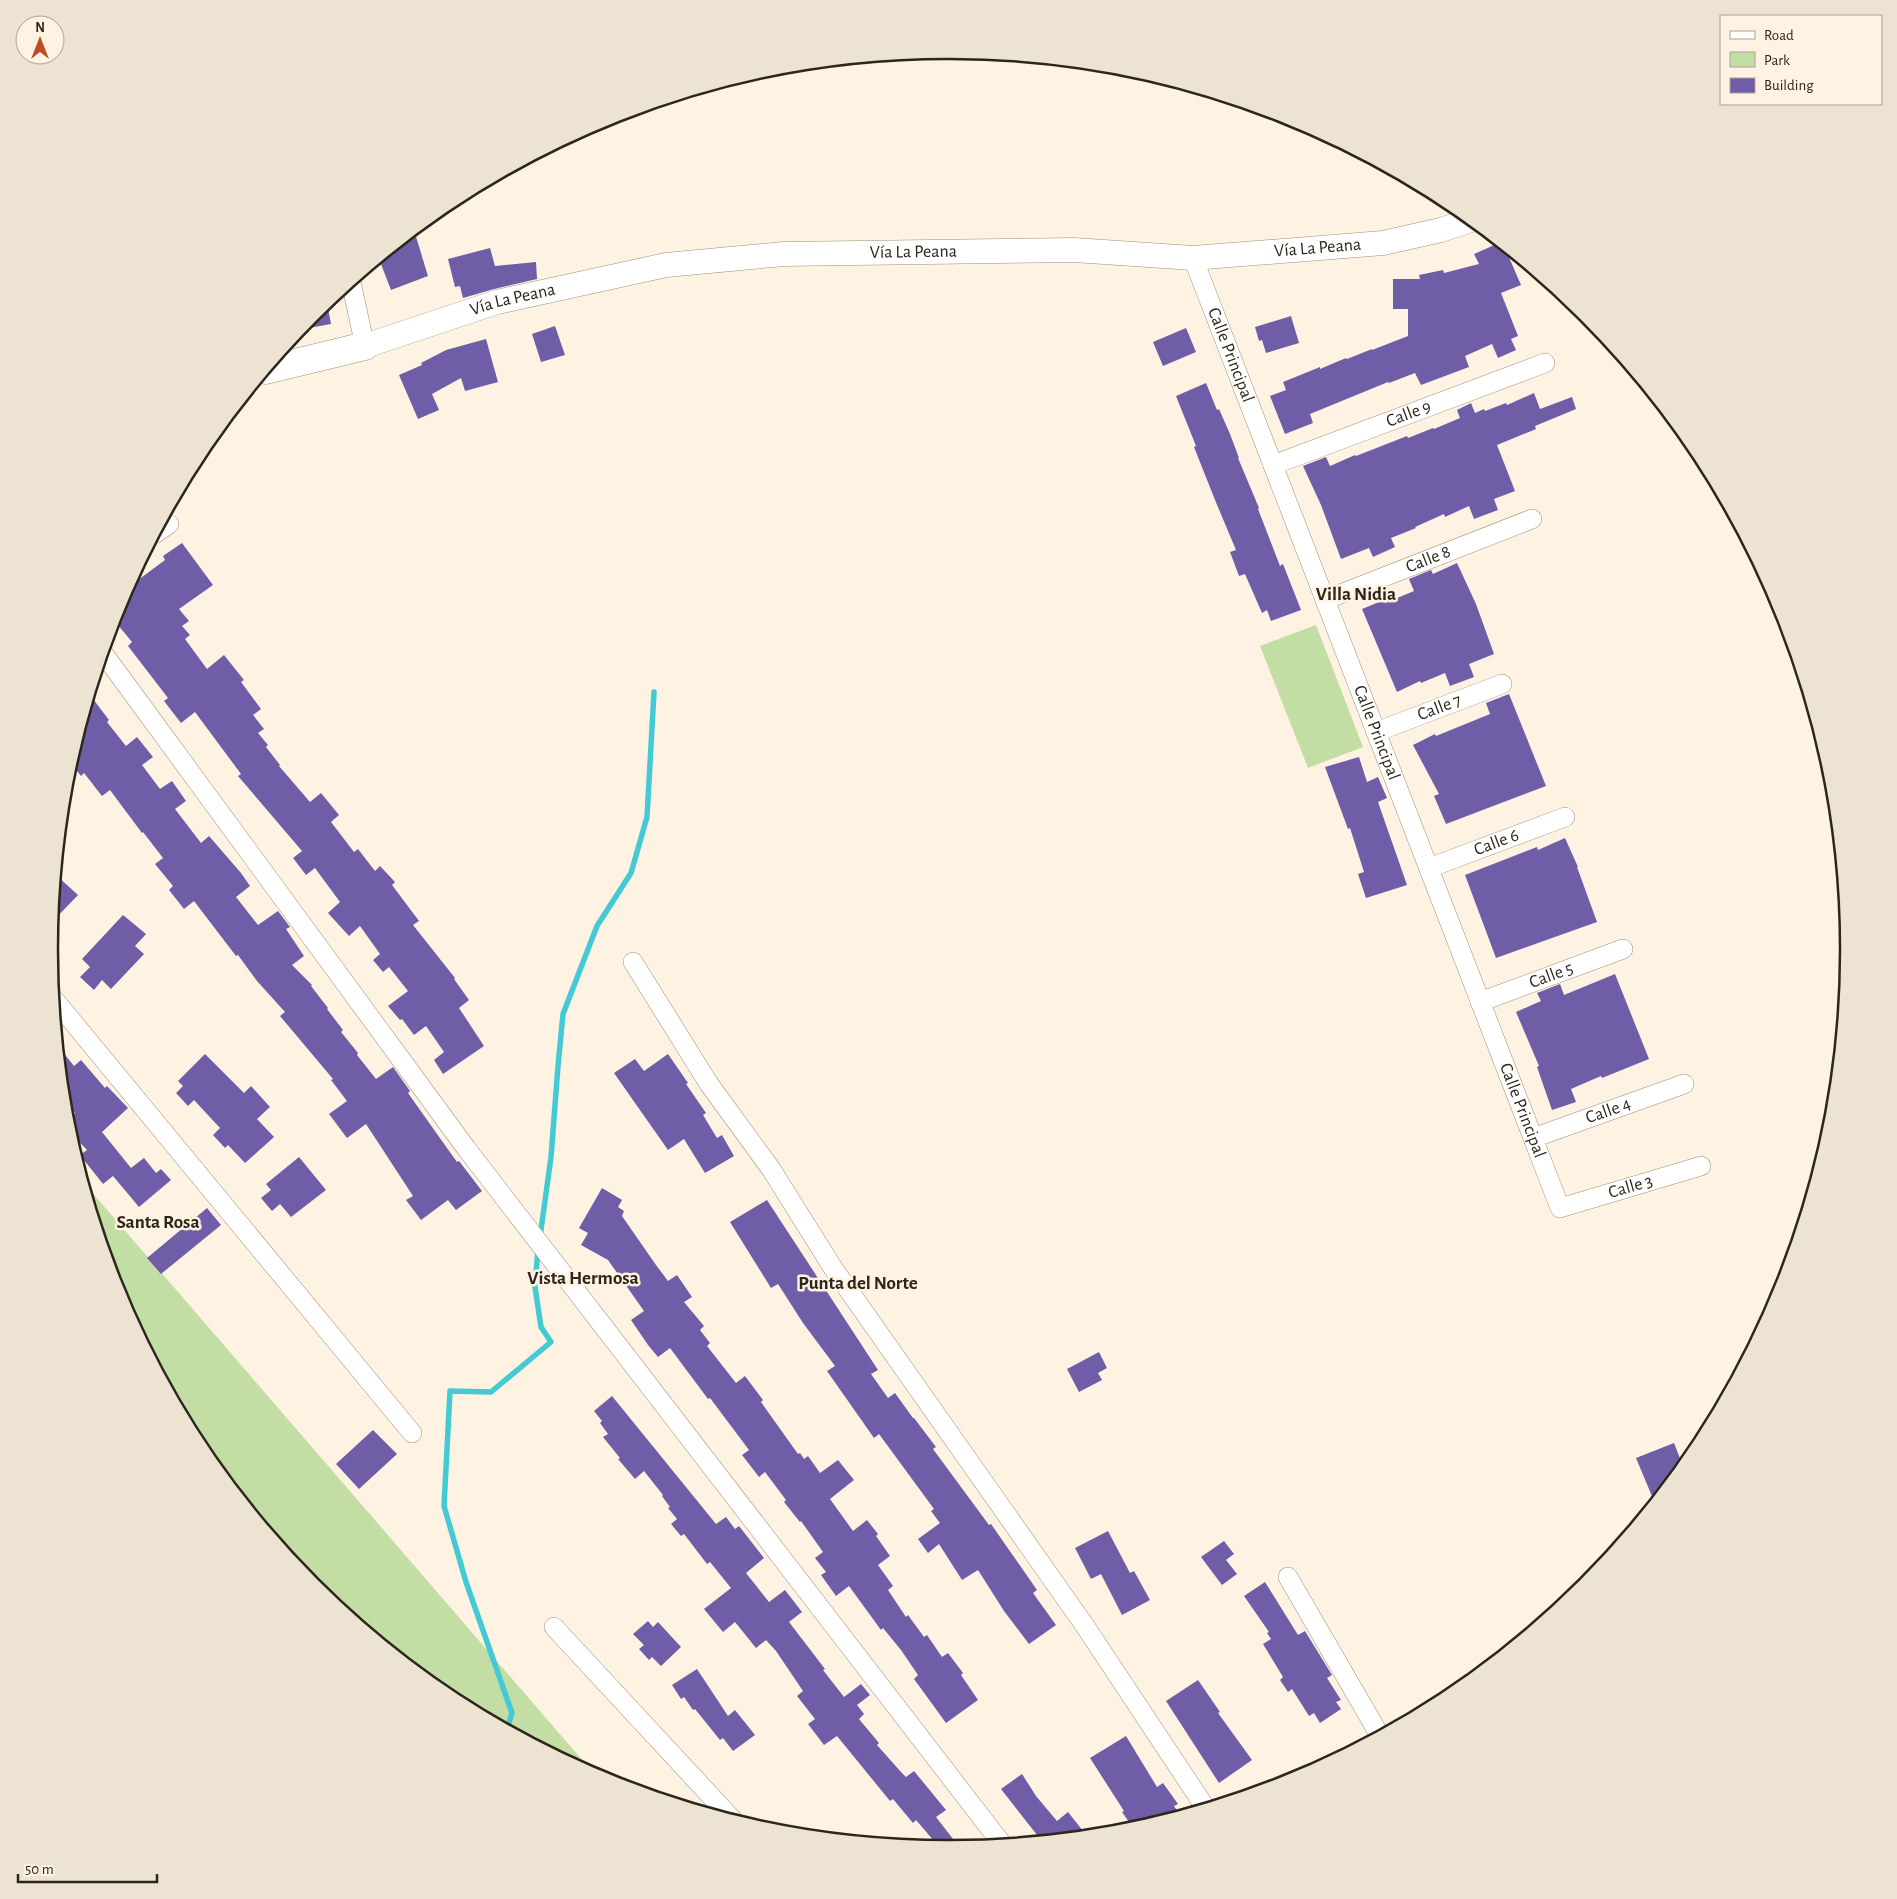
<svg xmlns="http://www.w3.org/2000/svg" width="1897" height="1899" viewBox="0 0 1897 1899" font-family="'Alegreya Sans',sans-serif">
	<rect width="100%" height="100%" fill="#fef3e2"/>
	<g fill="#c3dea5">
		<path d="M1316 625 1363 747 1308 768 1260 646Z"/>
		<path d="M83 1182 596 1776 448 1697 312 1586 200 1449 117 1294Z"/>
	</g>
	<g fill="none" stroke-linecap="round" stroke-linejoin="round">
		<g stroke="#43cad5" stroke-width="5.5">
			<path d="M540 1237 551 1157 558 1066 563 1014 597 926 631 873 647 817 654 692"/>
			<path d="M507 1729 512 1713 466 1582 444 1506 450 1391 491 1392 551 1342 541 1327 535 1287 538 1249"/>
		</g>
	</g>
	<g fill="#705da8">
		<path d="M414 230 428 276 391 290 379 259Z"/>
		<path d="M1499 243 1505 248 1521 285 1501 293 1518 336 1511 339 1516 350 1498 358 1492 344 1465 356 1469 367 1421 385 1415 373 1389 383 1388 382 1310 414 1313 423 1285 434 1270 396 1286 390 1283 382 1320 367V369L1346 358 1347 359 1372 349V350L1408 336V309H1393V279H1420L1419 275 1443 270 1444 273 1479 264 1474 254Z"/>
		<path d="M490 248 495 266 536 262 537 279 494 289 463 298 460 286 455 287 448 259Z"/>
		<path d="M328 308 331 324 298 330 315 311Z"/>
		<path d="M1291 316 1299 343 1266 353 1262 340 1259 341 1255 327Z"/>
		<path d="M555 326 565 355 541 362 532 334Z"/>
		<path d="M1186 328 1196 352 1163 366 1153 342Z"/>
		<path d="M486 339 498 382 465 391 461 378 432 394 439 410 418 419 399 375 422 365 421 363 446 350Z"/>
		<path d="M1206 383 1217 410 1219 409 1230 434 1239 458H1238L1259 508 1258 509 1280 566 1283 564 1301 610 1271 621 1267 610 1262 613 1245 574 1239 576 1230 552 1236 550 1215 500 1194 447 1196 446 1176 396Z"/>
		<path d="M1534 393 1540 409 1572 397 1576 409 1535 426 1536 429 1497 445 1515 491 1494 499 1498 510 1474 519 1469 506 1445 517 1444 514 1415 527 1416 528 1391 538 1395 547 1373 557 1369 548 1341 559 1321 505 1303 466 1326 457 1330 466 1355 455 1356 456 1407 436 1408 438 1433 428 1434 429 1460 418 1457 410 1471 403 1475 413 1484 409 1485 411 1506 403 1507 405Z"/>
		<path d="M182 543 213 585 179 609 189 621 182 626 190 635 185 639 207 669 224 655 244 680 241 682 261 709 253 715 264 729 258 733 268 745 266 747 280 765 279 766 310 802 321 793 339 815 331 822 354 852 358 849 375 871 380 866 395 882 392 885 419 921 413 925 455 978 454 979 469 1000 459 1008 484 1046 443 1074 434 1060 444 1052 426 1026 414 1035 402 1019 400 1020 388 1006 408 991 389 967 383 972 373 960 380 954 360 926 349 936 328 913 340 902 315 868 306 875 293 858 302 851 238 776 241 774 195 712 181 723 164 701 168 698 128 646 132 642 113 619 117 605 131 579 134 583 165 560 163 556Z"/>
		<path d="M1457 563 1476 604 1494 654 1469 664 1474 677 1450 686 1445 673 1421 683 1420 681 1397 692 1362 609 1384 600 1385 603 1414 591 1409 579 1431 570 1433 574Z"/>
		<path d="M1509 694 1546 786 1446 824 1434 796 1439 794 1413 745 1435 734 1436 736 1490 714 1486 703Z"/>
		<path d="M90 695 109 720 107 722 126 746 137 737 153 757 142 765 160 789 172 781 186 801 175 809 201 843 209 836 241 873 250 886 236 897 258 925 278 911 290 927 286 929 304 956 292 965 312 985 311 986 328 1008 327 1009 343 1030 341 1032 358 1053 357 1055 376 1079 393 1067 410 1091 408 1093 442 1141 457 1162 459 1161 482 1191 456 1210 448 1200 421 1220 406 1200 413 1196 366 1124 347 1138 329 1114 347 1101 331 1080 333 1079 280 1016 285 1012 257 981 238 955 236 956 194 901 184 909 169 890 173 886 155 864 163 858 143 832 142 833 110 790 102 796 84 773 81 776 70 762Z"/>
		<path d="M1359 757 1367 782 1378 777 1387 798 1378 802 1407 885 1366 898 1358 874 1364 872 1350 828 1348 829 1325 767Z"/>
		<path d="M1565 838 1578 867H1577L1597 922 1496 958 1465 875 1537 847 1538 850Z"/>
		<path d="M56 875 78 895 51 923 54 891Z"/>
		<path d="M123 915 146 934 135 946 144 954 111 989 102 980 94 990 80 977 90 967 82 959Z"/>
		<path d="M1615 974 1649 1059 1602 1078 1601 1076 1571 1089 1576 1102 1552 1110 1537 1067 1539 1066 1516 1012 1541 1001 1537 993 1560 984 1564 995Z"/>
		<path d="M58 1046 74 1066 81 1060 105 1088 107 1086 128 1108 102 1132 131 1168 144 1158 156 1173 161 1169 171 1180 139 1207 113 1176 103 1184 80 1155 87 1150 67 1129 66 1125V1121L75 1113 63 1099Z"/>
		<path d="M205 1054 244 1093 251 1086 270 1107 257 1119 274 1137 245 1163 228 1145 225 1148 213 1135 220 1128 194 1100 188 1106 176 1093 183 1086 178 1081Z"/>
		<path d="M668 1054 688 1083 686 1084 706 1113 703 1115 717 1138 722 1135 734 1156 705 1173 684 1139 668 1150 614 1073 635 1059 644 1071Z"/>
		<path d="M299 1157 326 1190 291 1217 280 1204 272 1211 261 1198 271 1190 266 1184Z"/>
		<path d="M602 1188 622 1200 618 1207 624 1211 622 1216 656 1265 668 1281 677 1275 692 1297 684 1302 704 1326 700 1330 710 1343 707 1346 736 1383 745 1376 763 1400 761 1402 798 1454 800 1453 804 1459 808 1456 820 1473 838 1460 854 1480 830 1499 853 1531 867 1520 878 1534 876 1536 890 1556 878 1565 893 1586 888 1590 906 1617 908 1615 924 1637 927 1635 942 1657 948 1653 963 1673 961 1675 978 1700 946 1723 914 1679 918 1675 901 1650 883 1628 881 1630 849 1586 836 1596 821 1575 826 1572 815 1558 823 1552 801 1521 800 1522 784 1502 786 1500 765 1472 759 1477 742 1455 749 1450 710 1398 708 1399 670 1348 658 1357 648 1345 631 1320 644 1311 608 1260 581 1245 588 1233 579 1228Z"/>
		<path d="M767 1200 878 1370 871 1374 888 1398 895 1393 913 1418H914L936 1447 933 1449 989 1525 991 1524 1037 1590 1033 1593 1056 1625 1029 1644 1004 1611 978 1570 962 1580 939 1544 928 1553 918 1539 940 1523 931 1511 934 1509 879 1434 874 1438 827 1371 835 1366 803 1323 778 1284 771 1288 730 1222Z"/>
		<path d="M207 1208 221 1225 161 1274 147 1258Z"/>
		<path d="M1099 1352 1107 1368 1098 1373 1102 1380 1079 1392 1067 1369Z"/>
		<path d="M612 1396 716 1524 726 1517 735 1529 739 1526 764 1558 746 1573 769 1602 785 1590 802 1612 789 1622 825 1669 823 1670 844 1697 861 1684 870 1695 857 1705 864 1714 859 1719 879 1743 877 1745 901 1772 906 1777 914 1771 946 1810 936 1817 960 1848H940L916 1820 913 1823 893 1799 890 1801 837 1736 824 1745 808 1724 815 1719 797 1696 803 1691 776 1651 766 1640 756 1648 735 1622 723 1632 704 1609 731 1588 710 1562 707 1564 684 1534 681 1536 671 1524 677 1519 668 1508 670 1507 662 1496 663 1495 644 1471 635 1479 618 1459 620 1458 603 1437 608 1434 600 1423 602 1421 594 1411Z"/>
		<path d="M373 1430 397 1454 359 1489 336 1464Z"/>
		<path d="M1674 1443 1683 1466 1654 1501 1636 1458Z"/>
		<path d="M1108 1531 1130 1573 1134 1571 1150 1600 1122 1615 1101 1574 1091 1579 1075 1548Z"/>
		<path d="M1224 1541 1234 1554 1226 1560 1237 1574 1222 1585 1201 1557Z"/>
		<path d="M1265 1582 1298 1635 1305 1631 1332 1675 1327 1678 1341 1700 1336 1702 1341 1709 1320 1723 1314 1713 1309 1716 1292 1689 1288 1692 1280 1680 1283 1677 1263 1644 1271 1639 1267 1633 1269 1632 1244 1596Z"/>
		<path d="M648 1621 653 1627 658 1622 681 1647 661 1666 652 1657 649 1660 639 1649 644 1645 633 1634Z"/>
		<path d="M697 1669 728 1716 735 1710 755 1735 733 1751 723 1738 720 1740 695 1709 693 1710 684 1697 681 1699 672 1685Z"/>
		<path d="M1198 1680 1220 1712 1218 1713 1252 1760 1219 1783 1166 1701Z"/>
		<path d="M1126 1736 1157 1787 1163 1783 1178 1804 1174 1806 1180 1815 1134 1829 1122 1812 1124 1811 1090 1758Z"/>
		<path d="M1022 1774 1036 1796 1057 1821 1068 1812 1087 1836 1041 1840 1001 1789Z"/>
	</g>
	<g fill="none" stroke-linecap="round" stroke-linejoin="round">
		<defs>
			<g id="minor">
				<path id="s1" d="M1193 258 1560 1208 1701 1166"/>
				<path d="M351 282 365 346"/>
				<path id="s2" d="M1273 465 1545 363"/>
				<path d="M156 533 169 524"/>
				<path id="s3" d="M1325 600 1532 519"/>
				<path d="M103 653 466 1148 1002 1844"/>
				<path id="s4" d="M1376 732 1502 684"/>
				<path id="s5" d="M1429 868 1565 817"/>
				<path d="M633 962 709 1084 771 1169 833 1268 1085 1626 1205 1807"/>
				<path d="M53 998 412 1433"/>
				<path id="s6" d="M1480 1002 1623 949"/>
				<path id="s7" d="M1533 1138 1684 1084"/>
				<path d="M1288 1577 1379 1734"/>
				<path d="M554 1627 733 1820"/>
			</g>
			<g id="tertiary">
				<path id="s8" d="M365 346 497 302 666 265 784 254 1074 250 1193 258 1383 243 1441 230 1471 220"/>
			</g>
			<path id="secondary" d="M266 370 365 346"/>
		</defs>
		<use href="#minor" stroke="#a08f75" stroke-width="20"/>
		<use href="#tertiary" stroke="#a08f75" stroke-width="25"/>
		<use href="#secondary" stroke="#a08f75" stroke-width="29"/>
		<use href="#minor" stroke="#fff" stroke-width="19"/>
		<use href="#tertiary" stroke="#fff" stroke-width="24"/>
		<use href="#secondary" stroke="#fff" stroke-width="28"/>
	</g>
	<g text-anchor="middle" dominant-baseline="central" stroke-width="5" stroke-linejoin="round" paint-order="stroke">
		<g font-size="18" fill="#2d261c" stroke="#fef3e2">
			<text stroke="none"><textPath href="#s8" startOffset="965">Vía La Peana</textPath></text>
			<text stroke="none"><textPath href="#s8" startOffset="560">Vía La Peana</textPath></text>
			<text stroke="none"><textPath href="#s8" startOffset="155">Vía La Peana</textPath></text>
			<text stroke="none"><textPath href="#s1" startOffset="104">Calle Principal</textPath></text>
			<text stroke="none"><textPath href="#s2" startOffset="145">Calle 9</textPath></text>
			<text stroke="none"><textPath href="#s3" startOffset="111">Calle 8</textPath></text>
			<text stroke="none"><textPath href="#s4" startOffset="68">Calle 7</textPath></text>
			<text stroke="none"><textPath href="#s1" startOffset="509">Calle Principal</textPath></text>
			<text stroke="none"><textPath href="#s5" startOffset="72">Calle 6</textPath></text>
			<text stroke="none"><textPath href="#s6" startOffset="76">Calle 5</textPath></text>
			<text stroke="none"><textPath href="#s1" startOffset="914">Calle Principal</textPath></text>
			<text stroke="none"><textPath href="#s7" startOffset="80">Calle 4</textPath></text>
			<text stroke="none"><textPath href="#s1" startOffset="1092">Calle 3</textPath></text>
		</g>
		<g font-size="19" font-weight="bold" fill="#2d261c" stroke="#fef3e2">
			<text x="1356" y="594">Villa Nidia</text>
			<text x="158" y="1222">Santa Rosa</text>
			<text x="583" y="1278">Vista Hermosa</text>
			<text x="858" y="1283">Punta del Norte</text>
		</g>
	</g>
	<path d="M0 0H1897V1899H0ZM948 59H950A890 890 0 0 1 1840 949V950A890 890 0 0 1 950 1840H948A890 890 0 0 1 58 950V949A890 890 0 0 1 948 59Z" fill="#ede3d2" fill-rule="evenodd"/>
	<path fill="none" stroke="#2d261c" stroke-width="2.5" d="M948 59H950A890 890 0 0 1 1840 949V950A890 890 0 0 1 950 1840H948A890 890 0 0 1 58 950V949A890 890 0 0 1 948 59Z"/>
	<rect x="1720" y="15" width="162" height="90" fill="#fef3e2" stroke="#aaa193"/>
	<rect x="1730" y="31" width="25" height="8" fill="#ffffff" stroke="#aaa193"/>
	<text x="1764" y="40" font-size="15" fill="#2d261c">Road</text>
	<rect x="1730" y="52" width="25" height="15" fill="#c3dea5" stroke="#aaa193"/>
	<text x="1764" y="65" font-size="15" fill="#2d261c">Park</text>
	<rect x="1730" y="78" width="25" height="15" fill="#705da8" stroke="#aaa193"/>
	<text x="1764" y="90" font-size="15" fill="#2d261c">Building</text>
	<g transform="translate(40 40)"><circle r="24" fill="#fef3e2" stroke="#aaa193"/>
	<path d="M0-4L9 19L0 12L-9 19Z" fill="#b75027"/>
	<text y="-8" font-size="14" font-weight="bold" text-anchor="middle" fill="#2d261c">N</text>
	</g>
	<path d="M18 1874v8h139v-8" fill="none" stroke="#2d261c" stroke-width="2.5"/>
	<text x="25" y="1874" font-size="15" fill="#2d261c" stroke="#fef3e2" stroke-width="4" paint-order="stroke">50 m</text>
</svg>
